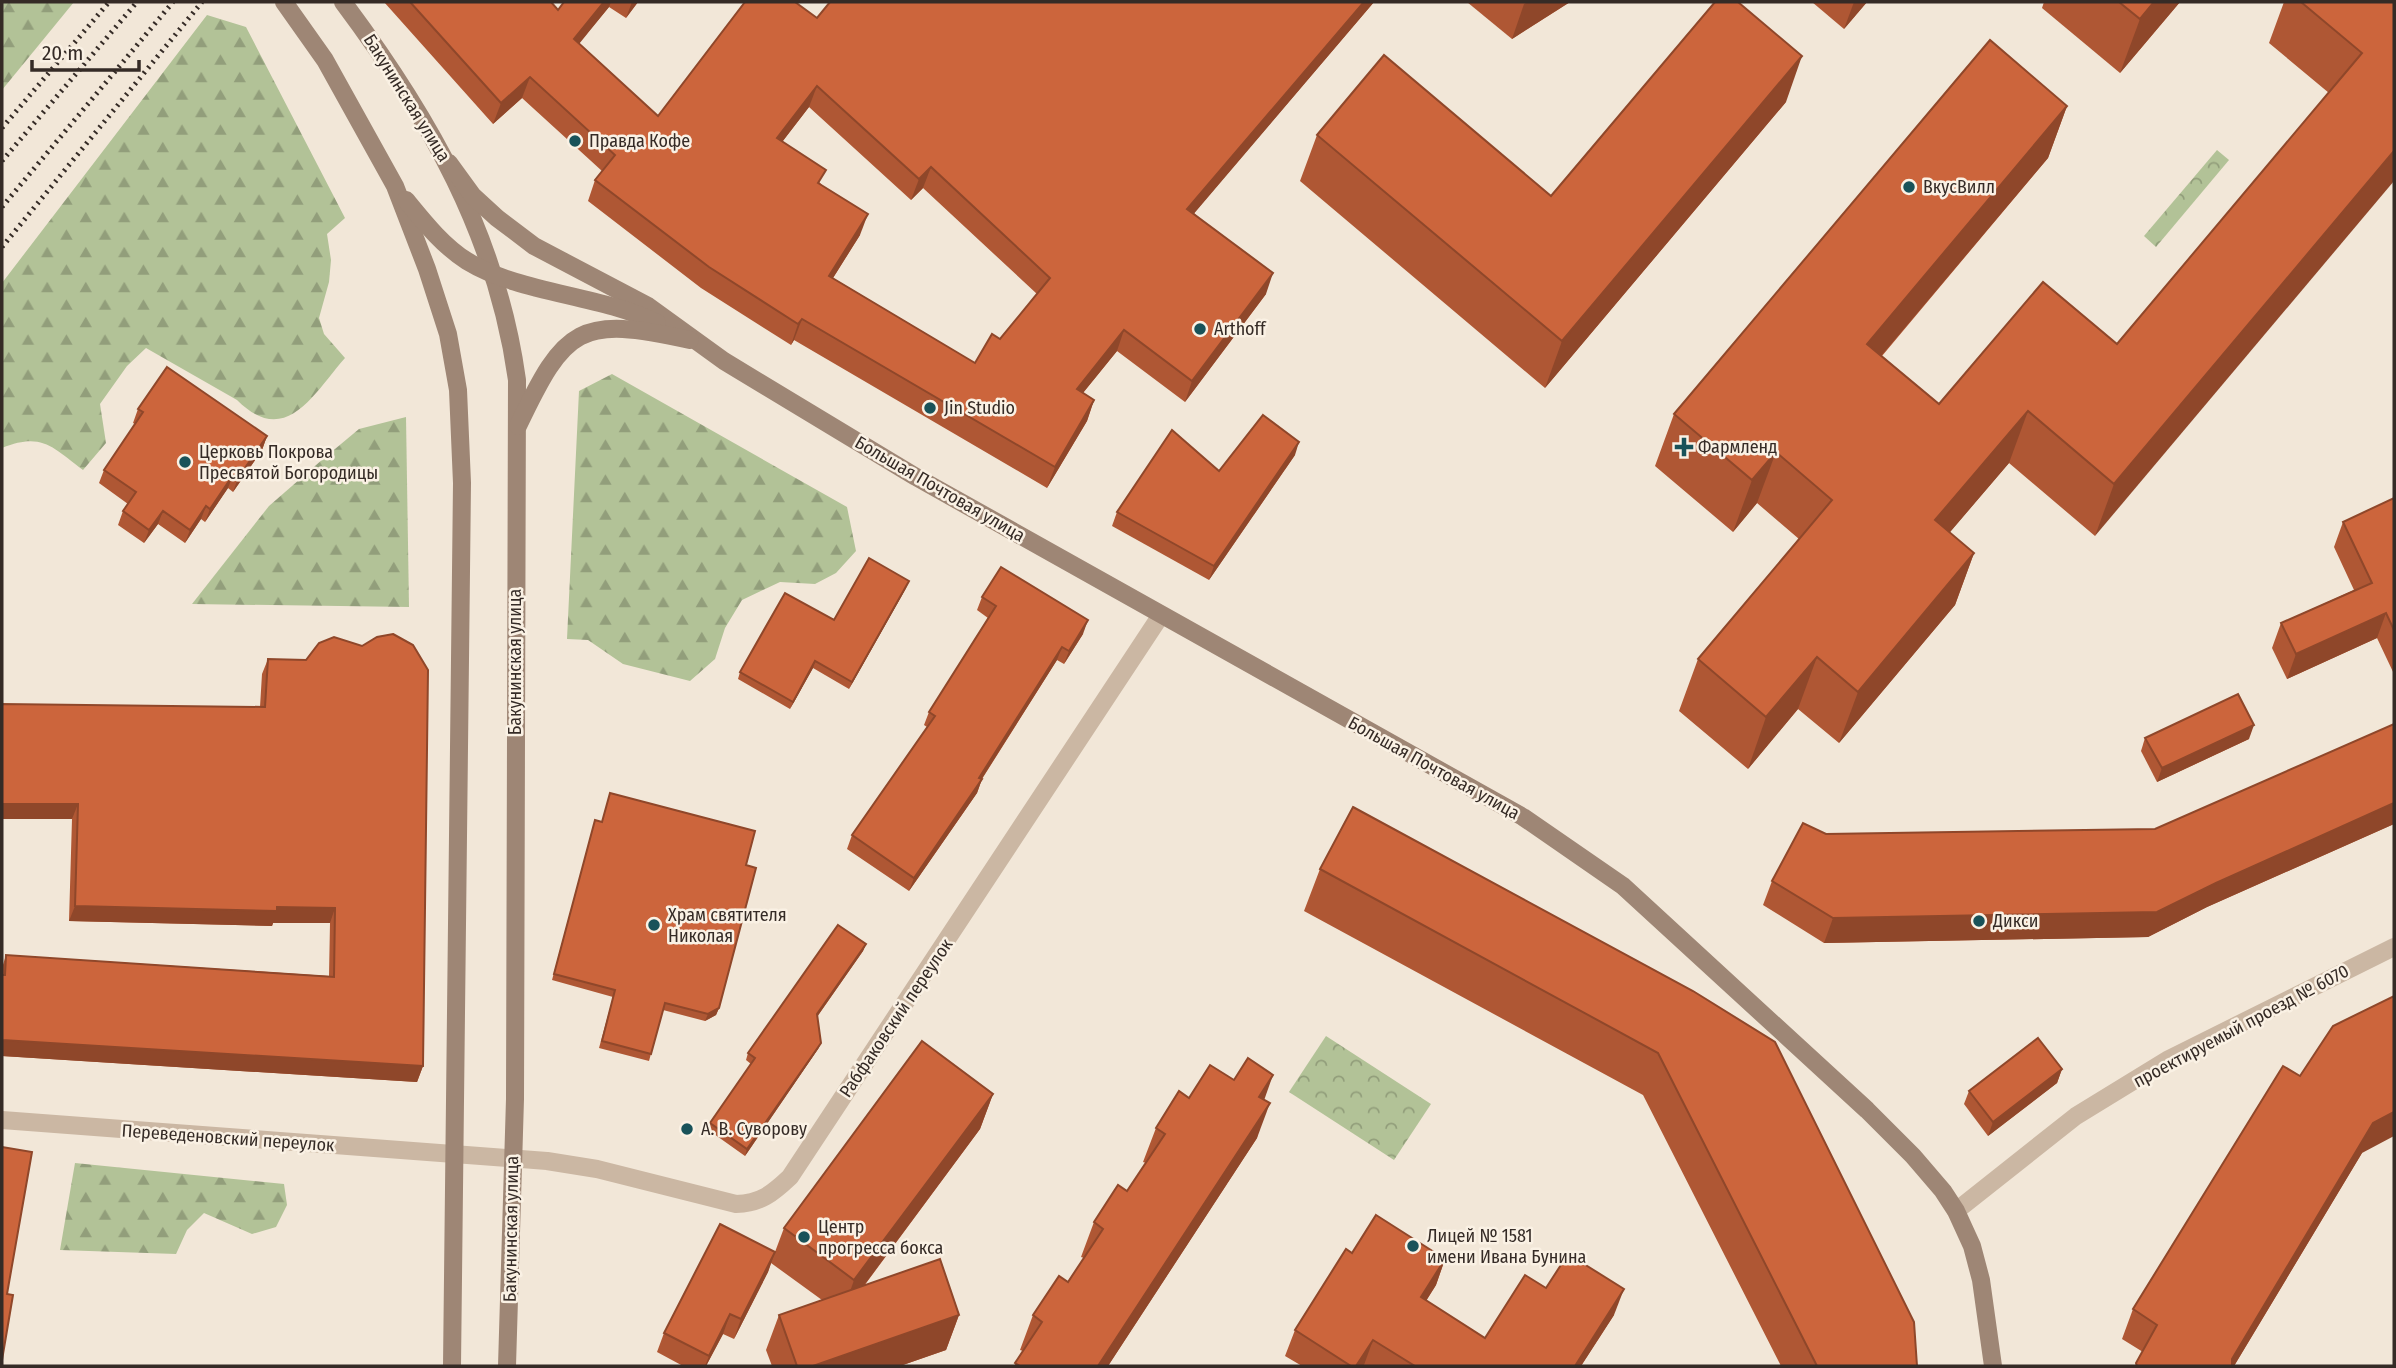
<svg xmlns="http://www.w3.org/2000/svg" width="2396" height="1368" viewBox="0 0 2396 1368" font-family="'Fira Sans Condensed',sans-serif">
	<defs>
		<pattern id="forest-firs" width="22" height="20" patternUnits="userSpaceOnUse" patternTransform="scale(1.75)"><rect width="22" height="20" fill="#b2c297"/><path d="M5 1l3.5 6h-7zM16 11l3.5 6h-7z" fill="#929e7b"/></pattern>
		<pattern id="park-crowns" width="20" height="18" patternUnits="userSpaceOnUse" patternTransform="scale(1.75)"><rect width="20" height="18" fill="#b2c297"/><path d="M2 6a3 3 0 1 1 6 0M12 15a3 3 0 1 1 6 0" fill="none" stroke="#929e7b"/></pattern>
	</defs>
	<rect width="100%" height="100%" fill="#f2e7d8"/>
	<g fill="url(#forest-firs)">
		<path d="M2 2H74L2 90Z"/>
		<path d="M207 15 246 27 345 218 327 234 331 260 329 282 319 318 324 334 345 358C314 393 286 449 237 400L146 348 127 366 100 404 106 443 83 470C52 447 42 432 2 448V283Z"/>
		<path d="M612 374 847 507 856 551 836 573 815 584 780 582 742 600 725 628 715 659 690 681 623 664 588 640 567 639 579 391Z"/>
		<path d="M406 417 409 607 192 604 269 506 323 459 359 429Z"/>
		<path d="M75 1163 284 1184 287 1205 276 1227 252 1234 204 1213 187 1230 176 1254 60 1250Z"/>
	</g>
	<g fill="url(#park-crowns)">
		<path d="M2217 150 2229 160 2156 247 2144 236Z"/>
		<path d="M1326 1036 1431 1104 1394 1160 1289 1092Z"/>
	</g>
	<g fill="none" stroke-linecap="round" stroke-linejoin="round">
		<g stroke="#cbb7a3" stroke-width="18">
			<path d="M2 1120 547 1161 597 1169 736 1204C761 1203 772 1194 790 1177L1161 615"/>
			<path d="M1956 1211 2076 1116 2169 1059 2394 947"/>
		</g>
		<g stroke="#9e8675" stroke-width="18">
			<path d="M284 2 325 60 395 186 427 269 448 334 458 390 462 483 452 1366"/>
			<path d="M343 2C429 117 497 235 517 380L515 1099 507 1366"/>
			<path d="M449 163 473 196 497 218 534 246 648 306 724 361 916 477 1523 817 1623 886 1867 1110 1913 1156 1943 1191 1956 1211 1972 1246 1981 1280 1993 1366"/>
			<path d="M406 200C424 222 443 246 467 261 521 294 598 294 657 323"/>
			<path d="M518 426C565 327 579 315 690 340"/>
		</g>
		<g stroke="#352b26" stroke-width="5" stroke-dasharray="2 5" stroke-linecap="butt">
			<path d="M2 128 109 2"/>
			<path d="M2 161 137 2"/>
			<path d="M2 207 173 2"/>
			<path d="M2 247 202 2"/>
		</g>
	</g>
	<g fill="#af5734" fill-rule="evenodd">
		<path d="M384 2H551L558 10 564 2H638L626 18 609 7 579 43 658 116 817 18 830 2H1374L1194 213 1266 294 1185 402 1117 351 1083 393 1094 400 1087 421 1047 488 794 340 791 345 701 288 588 201 595 180 602 171 522 98 493 124ZM809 107 911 200 923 188 1037 294 1000 339 975 363 833 278 860 235 821 184 782 142Z"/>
		<path d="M1467 2H1570L1512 39Z"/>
		<path d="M1812 2H1867L1844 29Z"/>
		<path d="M2044 2H2180L2120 73 2042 8Z"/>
		<path d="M2284 2H2394L2095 536 2009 463 1949 533 1974 553 1955 605 1839 743 1798 709 1748 769 1679 711 1698 659 1799 539 1757 503 1733 532 1655 466 1674 414 2067 106 2048 158 1882 356 1939 404 2117 344 2329 93 2269 43Z"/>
		<path d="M1786 102 1545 388 1300 181 1317 135 1551 196Z"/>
		<path d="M138 409 267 436 262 450 233 492 228 488 205 522 201 519 185 543 158 524 144 543 118 525 123 511 128 504 99 483 104 470 135 424 133 423Z"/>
		<path d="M1295 455 1209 580 1112 526 1117 512 1219 471Z"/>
		<path d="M2394 498V674L2377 638 2287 679 2272 648 2281 623 2354 590 2334 547 2343 522Z"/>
		<path d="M906 588 849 689 813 668 790 709 738 679 740 672 834 620Z"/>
		<path d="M982 597 1083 634 1064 664 1057 660 982 779 977 793 909 891 847 849 852 835 927 727 924 725 929 712 988 618 977 610Z"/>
		<path d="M268 659 423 1066 417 1082 2 1056V968L6 955 329 976 330 923H273L272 926 69 921 72 819H2V704L260 707 262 674Z"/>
		<path d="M2394 724V824L2207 907 2148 937 1824 943 1763 905 1772 881 1826 834 2155 829Z"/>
		<path d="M2145 738 2249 739 2157 782 2141 751Z"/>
		<path d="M610 793 746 865 719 1008 716 1015 705 1021 663 1010 649 1061 599 1048 613 997 552 980 593 827 595 820 602 822Z"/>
		<path d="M1320 869 1775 1042 1917 1366H1781L1643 1095 1304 911Z"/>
		<path d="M866 944 863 951 817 1017 821 1043 818 1049 745 1156 707 1129 710 1123 751 1064 746 1060 748 1053Z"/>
		<path d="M2062 1069 2057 1083 1988 1136 1964 1104 1969 1091Z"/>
		<path d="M2300 1076 2362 1153 2234 1366H2135L2143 1352 2122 1339 2133 1309Z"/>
		<path d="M993 1094 980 1129 864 1286 959 1315 946 1350 900 1366H772L766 1350 779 1315 822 1300 771 1263 768 1272 734 1339 723 1334 706 1366H683L657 1352 664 1333 775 1252 784 1228Z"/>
		<path d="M1189 1098 1264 1100 1257 1138 1108 1366H1014L1023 1351 1020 1350 1033 1315 1068 1282 1084 1258 1081 1257 1094 1222 1127 1191 1146 1163 1143 1162 1156 1128Z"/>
		<path d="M1352 1253 1445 1259 1436 1285 1426 1301 1485 1338 1546 1288 1614 1315 1581 1366H1365L1364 1365 1363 1366H1302L1285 1356 1295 1330Z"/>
	</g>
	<g fill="#8f472a">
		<path d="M604 2H611L609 7 566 60 574 39Z"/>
		<path d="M632 2H638L626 18Z"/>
		<path d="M1364 2H1374L1180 230 1187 209Z"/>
		<path d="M1528 2H1570L1512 39 1524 4Z"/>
		<path d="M1854 2H1867L1844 29Z"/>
		<path d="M2154 2H2180L2120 73 2140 19Z"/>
		<path d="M1802 56 1786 102 1545 388 1562 341Z"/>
		<path d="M530 77 522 98 493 124 501 103Z"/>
		<path d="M817 86 809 107 769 159 777 138Z"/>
		<path d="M2067 106 2048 158 1848 395 1867 344Z"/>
		<path d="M2394 151V181L2095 536 2114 484Z"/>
		<path d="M931 167 923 188 911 200 919 179Z"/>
		<path d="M868 214 860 235 821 297 829 276Z"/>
		<path d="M1273 273 1266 294 1185 402 1192 381Z"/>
		<path d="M802 319 794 340 791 345 798 324Z"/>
		<path d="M1124 330 1117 351 1069 410 1077 389Z"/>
		<path d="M1094 400 1087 421 1047 488 1055 467Z"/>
		<path d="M2028 411 2009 463 1916 572 1935 520Z"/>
		<path d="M267 436 262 450 233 492 238 478Z"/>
		<path d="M1299 442 1295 455 1209 580 1214 566Z"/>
		<path d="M1776 452 1757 503 1733 532 1752 480Z"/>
		<path d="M233 475 228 488 205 522 210 509Z"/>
		<path d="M206 506 201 519 185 543 190 530Z"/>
		<path d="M163 511 158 524 144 543 149 530Z"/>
		<path d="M1974 553 1955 605 1839 743 1858 692Z"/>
		<path d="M909 581 906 588 849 689 852 682Z"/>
		<path d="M2386 613 2377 638 2287 679 2296 654Z"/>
		<path d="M1088 620 1083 634 1064 664 1069 651Z"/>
		<path d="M1062 647 1057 660 981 780 982 779 977 793 909 891 914 878 979 778Z"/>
		<path d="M1817 657 1798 709 1748 769 1766 717Z"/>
		<path d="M815 661 813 668 790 709 793 702Z"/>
		<path d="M2254 725 2249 739 2157 782 2162 768Z"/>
		<path d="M2394 803V824L2207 907 2148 937 1824 943 1833 918 2216 883Z"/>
		<path d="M2 804H78L72 819H2Z"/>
		<path d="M75 906 277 907 335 908 330 923H273L272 926 69 921Z"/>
		<path d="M866 944 863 951 814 1021 817 1014Z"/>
		<path d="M719 1008 716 1015 705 1021 708 1014Z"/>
		<path d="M2 1040 423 1066 417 1082 2 1056Z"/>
		<path d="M821 1043 818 1049 745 1156 747 1149Z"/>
		<path d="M2062 1069 2057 1083 1988 1136 1993 1122Z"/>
		<path d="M1273 1075 1261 1109 1259 1097Z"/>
		<path d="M993 1094 980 1129 842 1315 854 1280Z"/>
		<path d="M1270 1103 1257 1138 1108 1366H1098Z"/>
		<path d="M2394 1112V1136L2362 1153 2234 1366H2229L2232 1359 2373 1123Z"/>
		<path d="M775 1252 768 1272 734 1339 741 1319Z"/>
		<path d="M1445 1259 1436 1285 1412 1323 1421 1297Z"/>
		<path d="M1624 1289 1614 1315 1581 1366H1575Z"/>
		<path d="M730 1314 723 1334 706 1366H705L709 1356Z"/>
		<path d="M959 1315 946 1350 900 1366H813Z"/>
		<path d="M1373 1340 1364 1365 1363 1366H1356Z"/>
	</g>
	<g fill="#cc653c" stroke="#8f472a" stroke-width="2" fill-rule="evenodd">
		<path d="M410 2H551L558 10 564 2H604L574 39 658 116 745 2H795L817 18 830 2H1364L1187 209 1273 273 1192 381 1124 330 1077 389 1094 400 1055 467 802 319 798 324 709 267 595 180 615 155 530 77 501 103ZM817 86 919 179 931 167 1050 278 1000 339 992 334 975 363 829 276 868 214 818 183 826 170 777 138Z"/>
		<path d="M1715 2H1738L1802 56 1562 341 1317 135 1384 55 1551 196Z"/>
		<path d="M2119 2H2154L2140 19Z"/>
		<path d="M2301 2H2394V151L2114 484 2028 411 1935 520 1974 553 1858 692 1817 657 1766 717 1698 659 1832 500 1776 452 1752 480 1674 414 1990 40 2067 106 1867 344 1939 404 2043 282 2117 344 2362 53Z"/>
		<path d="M167 367 267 436 238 478 233 475 210 509 206 506 190 530 163 511 149 530 123 511 136 492 104 470 143 412 138 409Z"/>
		<path d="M1263 415 1299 442 1214 566 1117 512 1172 430 1219 471Z"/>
		<path d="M2394 498V630L2386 613 2296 654 2281 623 2372 583 2343 522Z"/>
		<path d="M869 558 909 581 852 682 815 661 793 702 740 672 785 593 834 620Z"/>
		<path d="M1001 567 1088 620 1069 651 1062 647 979 778 982 779 914 878 852 835 935 716 929 712 996 606 982 597Z"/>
		<path d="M393 634 413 645 428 670 423 1066 2 1040V975H5L6 955 334 977 335 908 277 907V911L75 906 78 804H2V704L265 707 268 659 306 660 319 643 334 637 362 646 377 637Z"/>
		<path d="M2238 694 2254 725 2162 768 2145 738Z"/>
		<path d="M2394 724V803L2216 883 2157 912 1833 918 1772 881 1803 823 1826 834 2155 829Z"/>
		<path d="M610 793 755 831 746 865 756 868 719 1008 708 1014 665 1003 651 1054 602 1041 615 990 554 974 595 820 602 822Z"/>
		<path d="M1353 807 1693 991 1775 1042 1914 1322 1917 1366H1817L1658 1053 1320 869Z"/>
		<path d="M838 925 866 944 817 1014 821 1043 747 1149 710 1123 755 1058 748 1053Z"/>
		<path d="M2394 996V1112L2373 1123 2232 1359V1366H2137L2136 1363 2157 1325 2133 1309 2283 1066 2300 1076 2333 1026Z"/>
		<path d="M2038 1038 2062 1069 1993 1122 1969 1091Z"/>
		<path d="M922 1041 993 1094 854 1280 784 1228Z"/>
		<path d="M1248 1058 1273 1075 1259 1097 1270 1103 1098 1366H1020L1015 1363 1042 1322 1033 1315 1059 1276 1068 1282 1103 1229 1094 1222 1118 1185 1127 1191 1165 1134 1156 1128 1179 1091 1189 1098 1210 1065 1234 1080Z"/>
		<path d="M2 1147 32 1152 7 1294 13 1295 2 1360Z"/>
		<path d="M1376 1215 1445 1259 1421 1297 1485 1338 1525 1275 1546 1288 1568 1254 1624 1289 1575 1366H1415L1373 1340 1356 1366H1351L1295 1330 1346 1249 1352 1253Z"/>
		<path d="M720 1224 775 1252 741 1319 730 1314 709 1356 664 1333Z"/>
		<path d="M940 1259 959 1315 813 1366H797L779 1315Z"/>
	</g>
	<g fill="#195259" stroke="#faf1e4" stroke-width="2.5">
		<circle cx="575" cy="141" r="7"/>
		<circle cx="1909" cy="187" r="7"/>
		<circle cx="1200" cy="329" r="7"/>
		<circle cx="930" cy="408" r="7"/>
		<path d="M1680.5 436.5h7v7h7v7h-7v7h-7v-7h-7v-7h7z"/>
		<circle cx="185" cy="462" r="7"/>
		<circle cx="1979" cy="921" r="7"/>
		<circle cx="654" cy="925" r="7"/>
		<circle cx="687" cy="1129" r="7"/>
		<circle cx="804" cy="1237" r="7"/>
		<circle cx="1413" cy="1246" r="7"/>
	</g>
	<g text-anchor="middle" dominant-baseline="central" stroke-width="5" stroke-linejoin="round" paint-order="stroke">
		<g font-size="18" fill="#352b26" stroke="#faf1e4">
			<text transform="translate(407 98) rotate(58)">Бакунинская улица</text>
			<text transform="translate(940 489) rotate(30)">Большая Почтовая улица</text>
			<text transform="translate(515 662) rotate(-90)">Бакунинская улица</text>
			<text transform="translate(1434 768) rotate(29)">Большая Почтовая улица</text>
			<text transform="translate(896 1018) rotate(-56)">Рабфаковский переулок</text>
			<text transform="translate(2241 1026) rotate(-28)">проектируемый проезд № 6070</text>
			<text transform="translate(228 1138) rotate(4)">Переведеновский переулок</text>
			<text transform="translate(511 1229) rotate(-89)">Бакунинская улица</text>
		</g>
		<g font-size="18" fill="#352b26" stroke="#faf1e4" text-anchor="start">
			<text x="589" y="141">Правда Кофе</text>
			<text x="1923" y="187">ВкусВилл</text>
			<text x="1214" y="329">Arthoff</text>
			<text x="944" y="408">Jin Studio</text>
			<text x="1698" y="447">Фармленд</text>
			<text x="199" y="452">Церковь Покрова<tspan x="199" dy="21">Пресвятой Богородицы</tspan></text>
			<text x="668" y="915">Храм святителя<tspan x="668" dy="21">Николая</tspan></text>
			<text x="1993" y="921">Дикси</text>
			<text x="701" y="1129">А. В. Суворову</text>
			<text x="818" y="1227">Центр<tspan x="818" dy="21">прогресса бокса</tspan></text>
			<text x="1427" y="1236">Лицей № 1581<tspan x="1427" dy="21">имени Ивана Бунина</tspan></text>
		</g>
	</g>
	<rect width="2396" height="1368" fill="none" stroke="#352b26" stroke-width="7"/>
	<path d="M32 60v10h107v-10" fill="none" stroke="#352b26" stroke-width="3.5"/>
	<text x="42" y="60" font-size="21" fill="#352b26" stroke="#faf1e4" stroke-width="5" paint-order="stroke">20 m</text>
</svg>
